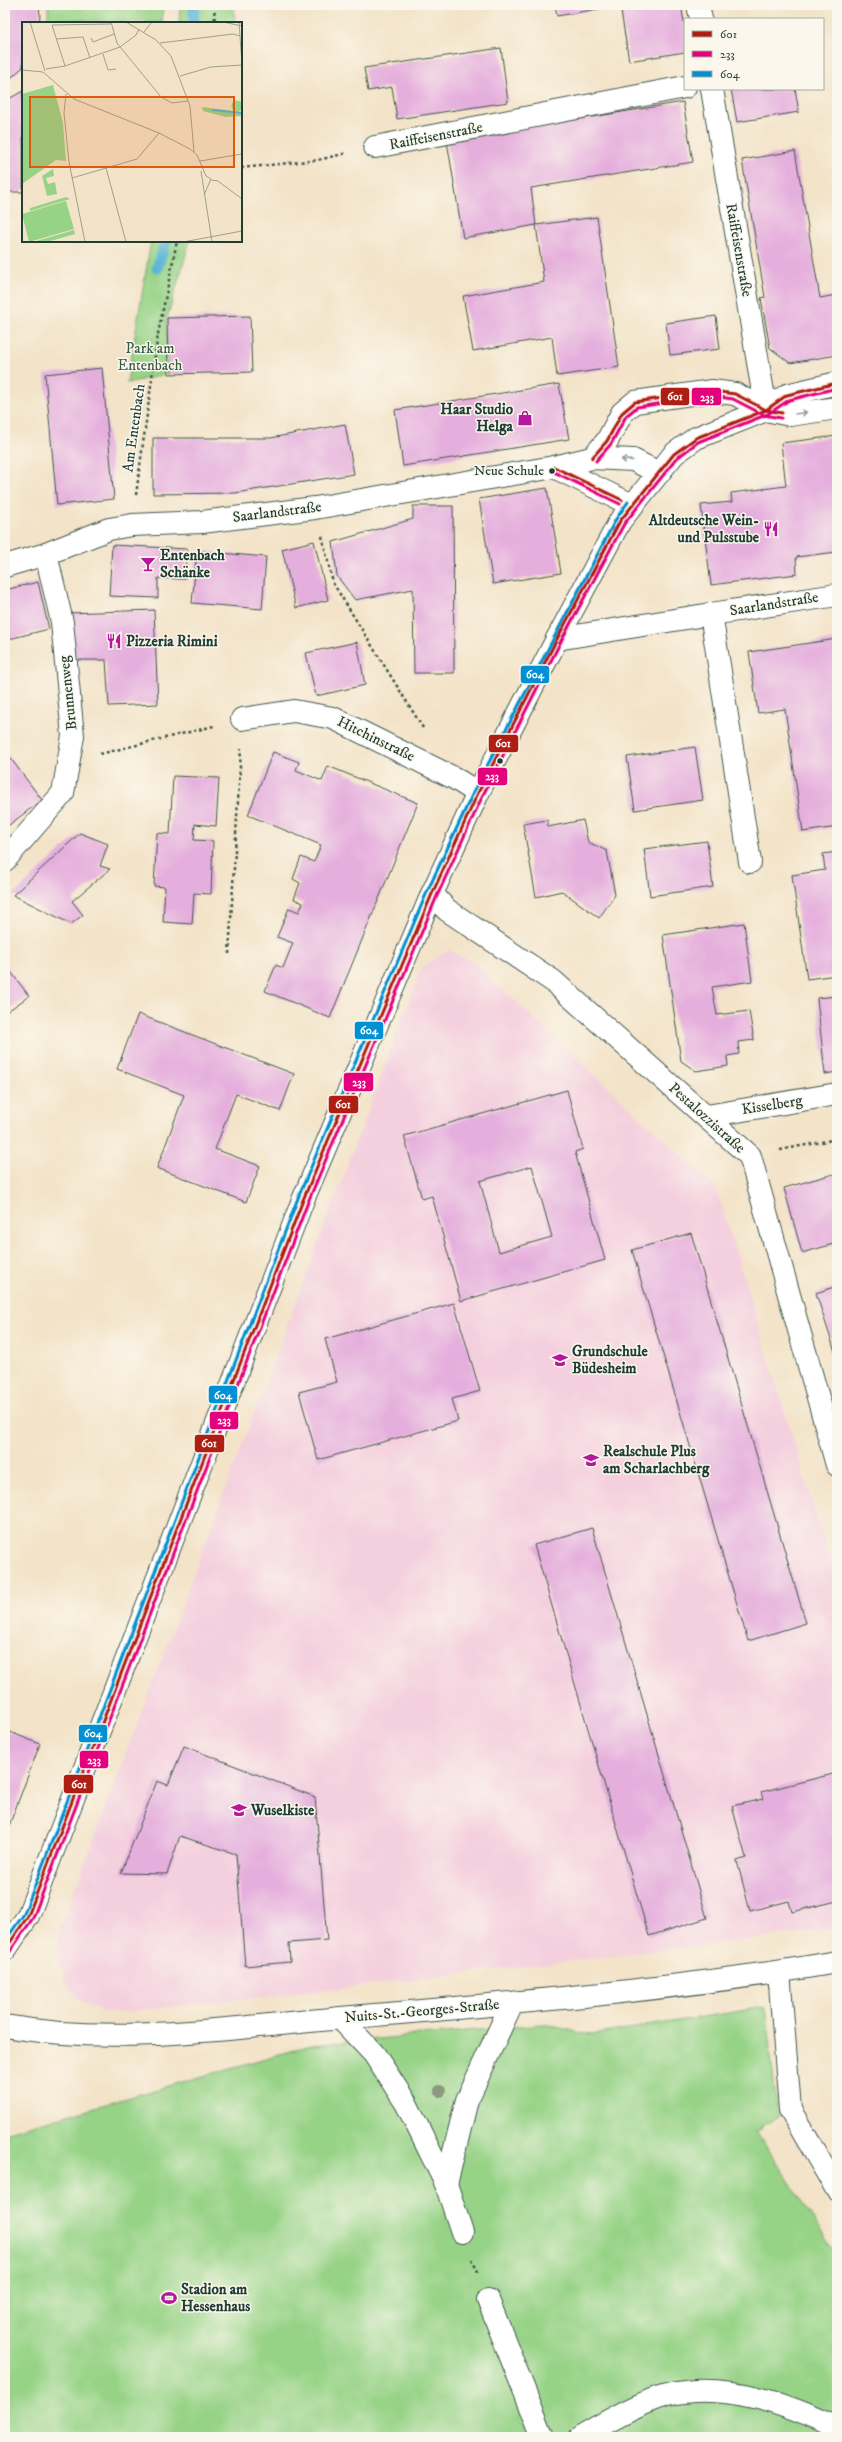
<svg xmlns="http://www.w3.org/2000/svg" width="842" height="2442" viewBox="0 0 842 2442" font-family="'IM FELL DW Pica',serif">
	<rect width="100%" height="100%" fill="#fbf7ec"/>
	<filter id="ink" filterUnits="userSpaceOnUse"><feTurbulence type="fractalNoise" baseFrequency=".025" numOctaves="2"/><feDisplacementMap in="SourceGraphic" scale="8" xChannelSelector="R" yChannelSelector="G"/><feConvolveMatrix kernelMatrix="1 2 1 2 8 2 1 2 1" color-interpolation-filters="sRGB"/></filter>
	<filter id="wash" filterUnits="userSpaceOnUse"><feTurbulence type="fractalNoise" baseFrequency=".012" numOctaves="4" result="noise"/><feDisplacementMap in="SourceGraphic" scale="16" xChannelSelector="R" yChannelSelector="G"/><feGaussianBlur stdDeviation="0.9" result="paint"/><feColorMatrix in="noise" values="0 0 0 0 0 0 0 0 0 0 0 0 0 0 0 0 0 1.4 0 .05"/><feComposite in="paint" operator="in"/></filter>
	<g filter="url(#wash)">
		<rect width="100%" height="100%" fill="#f3e3c8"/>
		<path fill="#f4cfde" d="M449 950 473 962 716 1187 837 1583V1929L344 1988 123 2012 99 2011 84 2004 67 1986 57 1956 60 1929 422 967Z"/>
		<g fill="#97d387" stroke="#5b885e">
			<path d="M48 5H163L162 23 48 19Z"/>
			<path d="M180 5H234L235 23H179Z"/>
			<path d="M151 241H190L167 318 168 374 127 383Z"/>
			<path d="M765 2007 778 2116 756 2131 837 2256V2437H5V2133L311 2045 543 2024 591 2035Z"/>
		</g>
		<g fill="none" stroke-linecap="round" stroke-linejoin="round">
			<g stroke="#58b4d6" stroke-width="11">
				<path d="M194 5V23"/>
				<path d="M157 268 166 241"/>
			</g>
		</g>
		<g id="blocks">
			<g fill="#e5afdd" fill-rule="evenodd">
				<path d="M5 5H39L40 16 39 23H23V67L5 83Z"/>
				<path d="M555 5H616V6L557 16Z"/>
				<path d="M620 5H681L685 27V52L629 61Z"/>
				<path d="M718 5H732V6L718 8Z"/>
				<path d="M501 48 508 102 397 119 392 87 368 91 364 68Z"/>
				<path d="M731 89H795L799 112 737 122Z"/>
				<path d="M23 91V192H5V101Z"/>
				<path d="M683 102 693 162 531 188 536 225 463 238 447 141Z"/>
				<path d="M795 151 820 298 836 295 837 355 790 363 770 348 761 298 765 297 742 160Z"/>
				<path d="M597 217 619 367 557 376 552 337 473 351 463 296 544 282 536 225Z"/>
				<path d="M250 316 252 372 168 374 167 318Z"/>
				<path d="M716 316 720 349 670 355 666 323Z"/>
				<path d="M102 368 114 499 57 505 45 374Z"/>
				<path d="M559 384 569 439 403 466 395 410Z"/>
				<path d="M345 424 354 474 235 493 153 494V438H271Z"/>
				<path d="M837 436V552L796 557 797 574 711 585 701 505 732 502 731 493 786 486 781 443Z"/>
				<path d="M547 488 561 573 493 584 479 499Z"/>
				<path d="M413 506H453L454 673H414L413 589 355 600 337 576 333 542 413 519Z"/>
				<path d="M314 541 328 600 296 608 282 549Z"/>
				<path d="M112 545 187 549 185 579 158 578V598L109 596Z"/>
				<path d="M197 551 266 557 262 609 192 603Z"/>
				<path d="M38 582 49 629 5 640V590Z"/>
				<path d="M154 610 158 704 109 706 106 660H69L68 613Z"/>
				<path d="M837 639V827L803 832 785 709 758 713 749 652Z"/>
				<path d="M357 642 365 685 316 696 306 653Z"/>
				<path d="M695 747 703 800 635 810 627 757Z"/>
				<path d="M273 752 299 762 296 770 322 781 328 766 418 803 330 1018 265 991 276 965 283 968 293 943 277 937 289 908 299 912 303 903 294 899 300 883 293 879 301 857 314 862 321 845 248 815Z"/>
				<path d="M8 755 42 800 5 828V757Z"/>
				<path d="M173 776 219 778 216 826 195 824 194 840 213 841 211 894 194 893 192 924 163 922 165 887 154 886 157 833 170 834Z"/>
				<path d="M547 820 548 827 583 820 588 842 607 851 615 895 599 918 562 891 536 897 523 824Z"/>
				<path d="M80 833 108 844 100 866 110 869 72 901 83 915 71 924 13 895Z"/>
				<path d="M707 841 713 887 650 896 644 849Z"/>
				<path d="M837 852V975L807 979 792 875 825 870 823 854Z"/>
				<path d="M744 923 752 981 712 987 717 1015 749 1011 754 1040 738 1042 739 1054 727 1056 728 1066 696 1071 681 1061 663 935Z"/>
				<path d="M5 964 29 996 5 1013Z"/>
				<path d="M837 996V1072L825 1074 817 998Z"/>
				<path d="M138 1014 294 1074 280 1111 236 1094 215 1149 260 1166 246 1202 157 1168 184 1095 117 1069Z"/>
				<path d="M567 1090 583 1149 575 1152 605 1260 461 1301 432 1196 422 1199 404 1136ZM532 1166 552 1237 499 1252 480 1181Z"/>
				<path d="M837 1173V1243L802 1253 784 1188Z"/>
				<path d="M691 1233 806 1623 748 1641 632 1250Z"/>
				<path d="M837 1286V1355H836L816 1293Z"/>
				<path d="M454 1303 480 1391 452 1399 458 1421 318 1460 299 1392 337 1382 325 1339Z"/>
				<path d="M592 1528 707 1918 649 1936 534 1545Z"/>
				<path d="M5 1730 40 1744 7 1831 5 1830Z"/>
				<path d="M184 1746 315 1797 327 1940 289 1943 290 1962 245 1966 236 1854 180 1836 167 1874 121 1873 157 1781 168 1785Z"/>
				<path d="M837 1773V1901L792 1912 789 1901 750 1911 737 1861 746 1858 732 1806 763 1799 761 1792Z"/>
			</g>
		</g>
	</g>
	<g filter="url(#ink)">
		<use href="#blocks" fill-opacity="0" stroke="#3f564a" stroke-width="1"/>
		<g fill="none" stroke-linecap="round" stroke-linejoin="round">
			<defs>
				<g id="minor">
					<path d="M698 5 701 19"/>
					<path d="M712 89 766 410"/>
					<path d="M375 147 685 87"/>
					<path d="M592 458 607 441 622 413 635 402 712 391 735 394 766 410"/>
					<path d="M554 467 632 505"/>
					<path d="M5 566 46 554 109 529 132 525 202 522 315 508 554 467 592 458 633 460 659 473"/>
					<path d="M711 614 837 595"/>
					<path d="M557 639 711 614 750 862"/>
					<path d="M242 719 294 711 333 718 454 778 478 793"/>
					<path d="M5 860 63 793 73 736 62 622 46 554"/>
					<path d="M432 894 447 910 553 981 750 1156 837 1465"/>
					<path d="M707 1116 837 1094"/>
					<path d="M779 1972 790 2110 837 2190"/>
					<path d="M340 2018 374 2054 406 2103 446 2184 462 2232"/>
					<path d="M5 2026C119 2046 238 2027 352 2017 514 2003 677 1990 837 1962"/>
					<path d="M446 2184 467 2100 512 2003"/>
					<path d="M488 2300 543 2437"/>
					<path d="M580 2437C602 2424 643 2401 667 2395 725 2381 786 2404 837 2428"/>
				</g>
				<g id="major">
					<path d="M766 410 790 415 837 408"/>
					<path d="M5 1950 28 1916 303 1200 432 894 478 793 557 639 620 521 674 454 696 438 766 410 787 395 837 383"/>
				</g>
			</defs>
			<use href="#minor" stroke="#3f564a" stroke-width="24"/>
			<use href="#major" stroke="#3f564a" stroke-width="24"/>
			<g stroke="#3f564a" stroke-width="2.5" stroke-dasharray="3 3" stroke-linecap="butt">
				<path d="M214 5 215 23"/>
				<path d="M241 168 318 160 347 153"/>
				<path d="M136 495 158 334 177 241"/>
				<path d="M322 536 333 583 423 728"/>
				<path d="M100 754 214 726"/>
				<path d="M229 954 241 749"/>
				<path d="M780 1150 837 1139"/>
				<path d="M472 2259 478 2273"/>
			</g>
			<use href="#minor" stroke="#fff" stroke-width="22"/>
			<use href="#major" stroke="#fff" stroke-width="22"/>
			<defs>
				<g id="bus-1">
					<path d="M592 458 607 441 622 413 635 402 712 391 735 394 766 410 782 413"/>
					<path d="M554 467 622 500"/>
					<path d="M5 1950 28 1916 303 1200 432 894 478 793 557 639 620 521 674 454 696 438 766 410 787 395 837 383"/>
				</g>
				<g id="bus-2">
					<path d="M596 461 611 444 626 416 637 407 712 396 733 399 764 415 781 418"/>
					<path d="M552 471 620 504"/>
					<path d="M9 1953 33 1918 308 1202 437 896 483 795 561 641 624 524 677 458 698 442 768 414 789 400 837 388"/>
				</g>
				<path id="bus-3" d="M5 1941 24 1914 298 1198 427 892 474 791 616 519 628 502"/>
			</defs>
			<use href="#bus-1" stroke="#fbf7ec" stroke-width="6"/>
			<use href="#bus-2" stroke="#fbf7ec" stroke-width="6"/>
			<use href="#bus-3" stroke="#fbf7ec" stroke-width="6"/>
			<use href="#bus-1" stroke="#af1e13" stroke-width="3"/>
			<use href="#bus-2" stroke="#e5007d" stroke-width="3"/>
			<use href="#bus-3" stroke="#0090d3" stroke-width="3"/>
		</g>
		<circle fill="#8c9880" cx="440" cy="2091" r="6"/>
		<defs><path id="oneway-shaft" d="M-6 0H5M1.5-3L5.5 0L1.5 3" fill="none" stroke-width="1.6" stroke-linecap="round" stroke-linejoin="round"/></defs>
		<g stroke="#8f9e9a">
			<use href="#oneway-shaft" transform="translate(801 413) rotate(-9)"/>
			<use href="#oneway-shaft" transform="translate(627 460) rotate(-175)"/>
		</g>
	</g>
	<defs>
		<symbol id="shop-bare" viewBox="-9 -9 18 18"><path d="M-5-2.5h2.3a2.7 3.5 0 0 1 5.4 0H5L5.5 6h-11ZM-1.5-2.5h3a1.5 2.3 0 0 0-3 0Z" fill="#b5179e" stroke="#fbf7ec" stroke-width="2.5" paint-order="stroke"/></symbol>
		<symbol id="restaurant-bare" viewBox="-9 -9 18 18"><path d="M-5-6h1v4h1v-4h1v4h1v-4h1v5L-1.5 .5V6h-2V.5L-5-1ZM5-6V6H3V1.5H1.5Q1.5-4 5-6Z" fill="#b5179e" stroke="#fbf7ec" stroke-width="2.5" paint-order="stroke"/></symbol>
		<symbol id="bar-bare" viewBox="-9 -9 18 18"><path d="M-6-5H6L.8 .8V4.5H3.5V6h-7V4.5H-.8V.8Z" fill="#b5179e" stroke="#fbf7ec" stroke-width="2.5" paint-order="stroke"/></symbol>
		<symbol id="school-bare" viewBox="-9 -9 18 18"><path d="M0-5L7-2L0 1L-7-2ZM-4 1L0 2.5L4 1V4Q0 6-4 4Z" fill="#b5179e" stroke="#fbf7ec" stroke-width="2.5" paint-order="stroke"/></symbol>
		<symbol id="stadium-bare" viewBox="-9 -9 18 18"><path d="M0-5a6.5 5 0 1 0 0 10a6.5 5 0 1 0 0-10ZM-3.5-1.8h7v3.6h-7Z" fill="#b5179e" stroke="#fbf7ec" stroke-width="2.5" paint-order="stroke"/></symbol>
	</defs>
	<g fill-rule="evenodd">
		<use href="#shop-bare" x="514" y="407" width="22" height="22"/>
		<use href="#restaurant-bare" x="760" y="518" width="22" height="22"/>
		<use href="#bar-bare" x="137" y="553" width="22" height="22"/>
		<use href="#restaurant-bare" x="103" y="630" width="22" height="22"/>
		<use href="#school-bare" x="549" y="1349" width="22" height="22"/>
		<use href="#school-bare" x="580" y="1449" width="22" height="22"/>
		<use href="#school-bare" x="228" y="1799" width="22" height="22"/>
		<use href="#stadium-bare" x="158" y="2287" width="22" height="22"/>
	</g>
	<g fill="#1f3d34" stroke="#fbf7ec" stroke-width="1.5">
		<circle cx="552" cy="471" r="3.5"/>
		<circle cx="500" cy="761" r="3.5"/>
	</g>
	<g text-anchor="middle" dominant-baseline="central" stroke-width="3" stroke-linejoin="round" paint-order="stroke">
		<g font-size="14" fill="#1f3d34" stroke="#fbf7ec" text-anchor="end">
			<text x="544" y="471">Neue Schule</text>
		</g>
		<g font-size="15" fill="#1f3d34" stroke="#fbf7ec">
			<text transform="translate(436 136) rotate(-11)">Raiffeisenstraße</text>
			<text transform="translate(739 250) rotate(80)">Raiffeisenstraße</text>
			<text transform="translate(134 428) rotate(-82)">Am Entenbach</text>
			<text transform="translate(277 512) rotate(-7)">Saarlandstraße</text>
			<text transform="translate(774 604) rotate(-9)">Saarlandstraße</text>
			<text transform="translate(68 693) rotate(-96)">Brunnenweg</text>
			<text transform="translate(376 739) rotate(26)">Hitchinstraße</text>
			<text transform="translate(772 1105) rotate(-9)">Kisselberg</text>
			<text transform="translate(707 1118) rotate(42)">Pestalozzistraße</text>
			<text transform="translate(422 2011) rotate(-5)">Nuits-St.-Georges-Straße</text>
		</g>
		<g font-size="15" fill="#375b45" stroke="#fbf7ec">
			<text x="150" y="348">Park am<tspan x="150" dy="17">Entenbach</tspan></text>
		</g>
		<g font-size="15" font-weight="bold" fill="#1f3d34" stroke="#fbf7ec" text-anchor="start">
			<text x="513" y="409" text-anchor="end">Haar Studio<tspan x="513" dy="17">Helga</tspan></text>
			<text x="759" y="520" text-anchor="end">Altdeutsche Wein-<tspan x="759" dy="17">und Pulsstube</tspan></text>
			<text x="160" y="555">Entenbach<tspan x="160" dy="17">Schänke</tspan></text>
			<text x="126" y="641">Pizzeria Rimini</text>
			<text x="572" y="1351">Grundschule<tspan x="572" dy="17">Büdesheim</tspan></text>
			<text x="603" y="1451">Realschule Plus<tspan x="603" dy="17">am Scharlachberg</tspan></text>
			<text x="251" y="1810">Wuselkiste</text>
			<text x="181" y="2289">Stadion am<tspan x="181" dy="17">Hessenhaus</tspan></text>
		</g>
	</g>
	<g transform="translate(22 22)">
		<rect width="220" height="220" fill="#f3e3c8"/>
		<path d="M31 63 41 101 44 139 34 138 0 162V72ZM209.5 84a5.5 5.5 0 1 1 11 0a5.5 5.5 0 1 1-11 0ZM180 85 220 90V94L204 95 181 89ZM31 147 32 154 24 156 26 162 33 160 35 172 25 174 20 154ZM44 175 48 177 8 189V186ZM44 179 52 207 7 220 0 192ZM52 208 53 212 25 220H11Z" fill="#97d387"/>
		<path fill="none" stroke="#58b4d6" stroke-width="2" d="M190 88 220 91"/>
		<path fill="none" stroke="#9ea18d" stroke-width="1" d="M8 0 23 49M89 0 95 21 139 75 150 81 166 79M104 0 134 18 149 34 168 84 172 130M201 0 220 4M217 0 220 43M122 10 130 0M69 16 71 20 92 12M34 17 61 15 68 36M138 21 211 12 218 14M81 32 86 48 94 47M43 44 30 3 89 2M24 47 43 44 98 25 114 13 117 7M0 48 21 50 52 77 137 111 168 127 175 133 184 154 189 157 182 173M158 54 189 45 220 43M44 72 42 91 47 140 63 220M178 139 220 132M84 146 104 220M179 149 190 220M50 156 115 137 137 111M189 158 196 159 220 177M161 220 220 209"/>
		<path fill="#de580e" fill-opacity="0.15" stroke="#de580e" stroke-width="2" d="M8 75H212V145H8Z"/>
		<rect width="220" height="220" fill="none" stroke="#1f3d34" stroke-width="2"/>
	</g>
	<g stroke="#fbf7ec" stroke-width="1.5">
		<rect x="660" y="387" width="30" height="19" rx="4" fill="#af1e13"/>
		<rect x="691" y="387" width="31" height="19" rx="4" fill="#e5007d"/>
		<rect x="520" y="665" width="30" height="19" rx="4" fill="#0090d3"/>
		<rect x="488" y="734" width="31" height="19" rx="4" fill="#af1e13"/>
		<rect x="477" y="767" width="31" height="19" rx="4" fill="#e5007d"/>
		<rect x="354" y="1021" width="30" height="19" rx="4" fill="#0090d3"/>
		<rect x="343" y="1072" width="31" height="20" rx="4" fill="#e5007d"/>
		<rect x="328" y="1095" width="31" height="19" rx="4" fill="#af1e13"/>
		<rect x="208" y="1385" width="30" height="19" rx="4" fill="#0090d3"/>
		<rect x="209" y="1411" width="30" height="19" rx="4" fill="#e5007d"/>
		<rect x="194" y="1434" width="31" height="19" rx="4" fill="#af1e13"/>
		<rect x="78" y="1724" width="30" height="19" rx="4" fill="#0090d3"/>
		<rect x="79" y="1750" width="30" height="19" rx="4" fill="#e5007d"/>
		<rect x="63" y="1774" width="31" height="20" rx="4" fill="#af1e13"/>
	</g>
	<g font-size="11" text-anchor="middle" font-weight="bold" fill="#fff">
		<text x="675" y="400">601</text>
		<text x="707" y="401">233</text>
		<text x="535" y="678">604</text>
		<text x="503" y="747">601</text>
		<text x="492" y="780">233</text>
		<text x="369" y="1034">604</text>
		<text x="359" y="1086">233</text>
		<text x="343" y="1108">601</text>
		<text x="223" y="1399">604</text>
		<text x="224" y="1424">233</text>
		<text x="209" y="1447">601</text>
		<text x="93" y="1737">604</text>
		<text x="94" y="1764">233</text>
		<text x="79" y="1788">601</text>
	</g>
	<rect width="842" height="2442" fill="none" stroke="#fbf7ec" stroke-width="20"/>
	<rect x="684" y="18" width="140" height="72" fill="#fbf7ec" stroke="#a3ada2"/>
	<rect x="692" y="31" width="20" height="6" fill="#af1e13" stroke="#a3ada2"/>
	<text x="720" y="38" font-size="12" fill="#1f3d34">601</text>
	<rect x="692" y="51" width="20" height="6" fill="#e5007d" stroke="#a3ada2"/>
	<text x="720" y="58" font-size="12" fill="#1f3d34">233</text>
	<rect x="692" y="71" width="20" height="6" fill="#0090d3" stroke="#a3ada2"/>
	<text x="720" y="78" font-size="12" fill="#1f3d34">604</text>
</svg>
